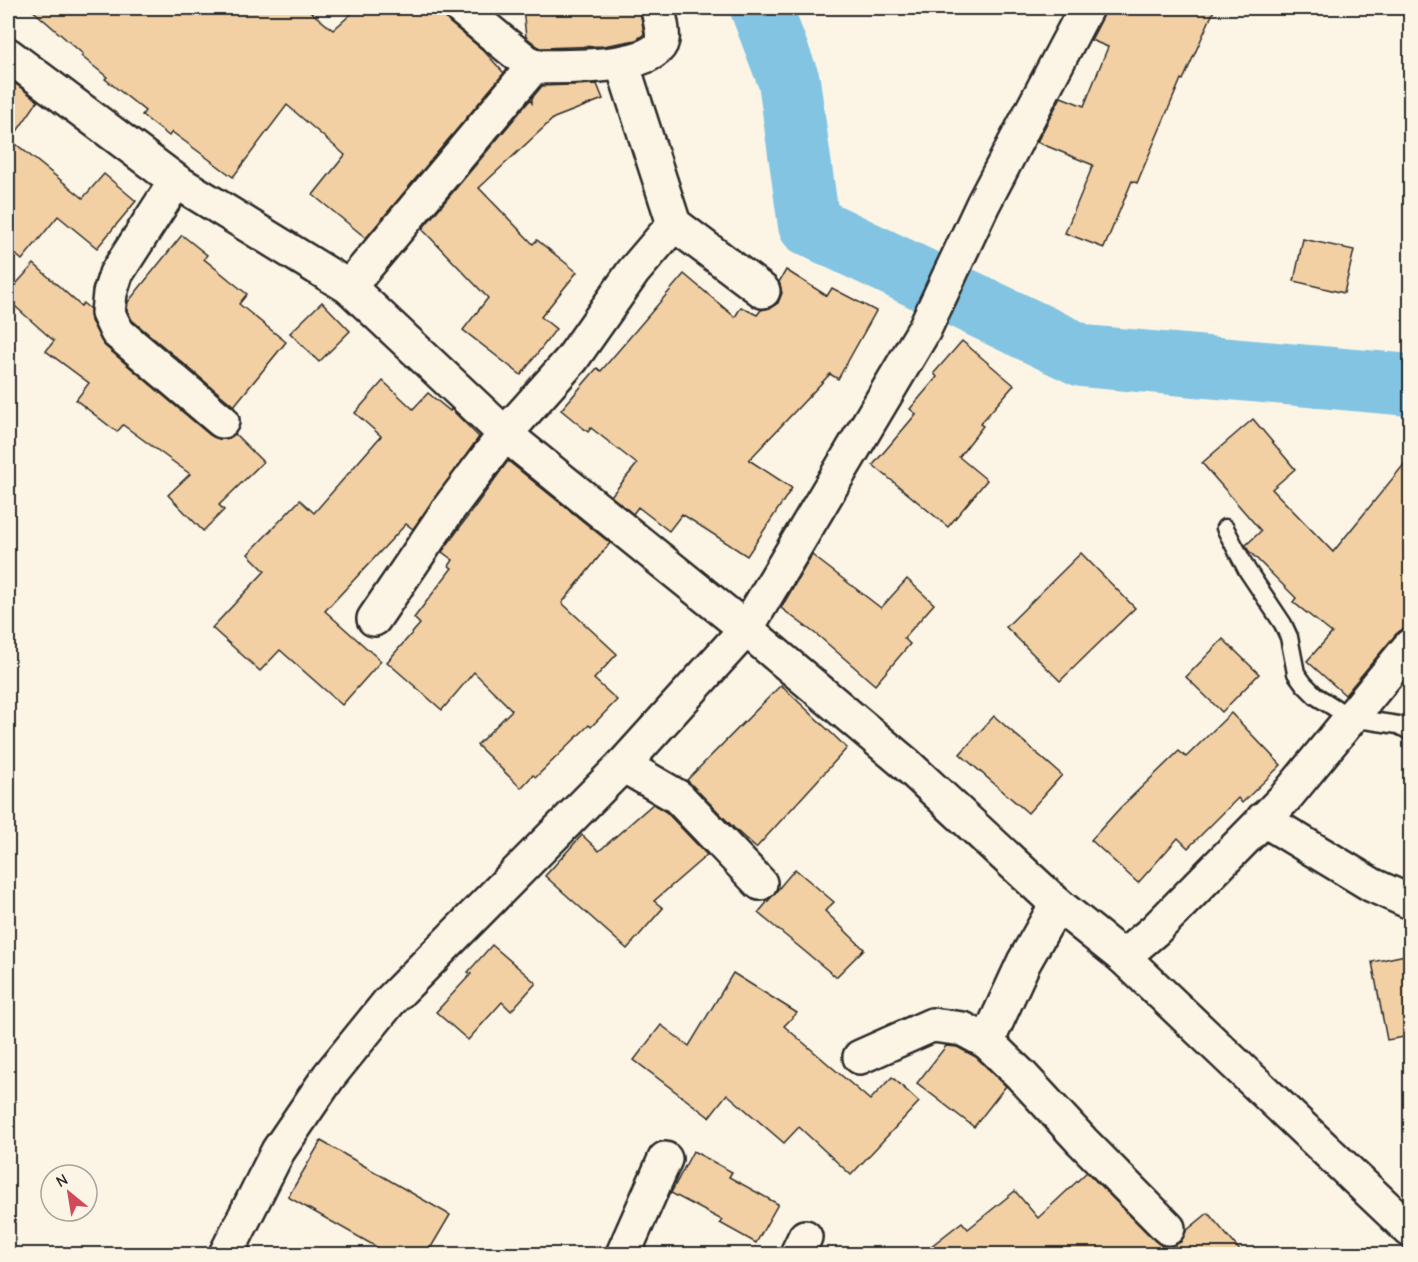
<svg xmlns="http://www.w3.org/2000/svg" width="1418" height="1262" viewBox="0 0 1418 1262" font-family="'Comic Neue',sans-serif">
	<rect width="100%" height="100%" fill="#fcf5e5"/>
	<filter id="ink" filterUnits="userSpaceOnUse"><feTurbulence type="fractalNoise" baseFrequency=".0167" numOctaves="2"/><feDisplacementMap in="SourceGraphic" scale="12" xChannelSelector="R" yChannelSelector="G"/><feConvolveMatrix kernelMatrix="1 2 1 2 8 2 1 2 1" color-interpolation-filters="sRGB"/></filter>
	<g filter="url(#ink)">
		<g fill="none" stroke-linecap="round" stroke-linejoin="round">
			<path stroke="#83c4e3" stroke-width="62" d="M761 8 789 81 809 225 1083 356 1410 385"/>
		</g>
		<g fill="#f2d0a3" stroke="#2b2b2b" stroke-width="1.5">
			<path d="M30 8H306L333 30 358 8H443L444 15 449 22 483 50 504 73 366 238 313 195 345 155 287 105 233 177 172 132 169 136 142 115 145 111 105 79 107 77 81 56 83 54Z"/>
			<path d="M523 8H640L644 34 636 40 603 46 540 48 526 37Z"/>
			<path d="M1105 8H1215L1183 80 1181 79 1137 183 1132 181 1104 248 1065 233 1093 165 1037 142 1061 97 1084 106 1108 47 1091 40 1103 17Z"/>
			<path d="M8 78 38 101 11 140 83 198 104 174 136 201 97 248 58 216 22 260 8 248Z"/>
			<path d="M597 84 603 99 554 118 479 188 533 244 537 240 577 272 541 317 556 329 521 375 463 330 488 298 422 229 530 100 532 103V98L542 86Z"/>
			<path d="M182 235 207 255 204 259 247 294 239 304 286 342 234 406 132 320 127 310 128 302Z"/>
			<path d="M1303 239 1354 250 1344 293 1294 281Z"/>
			<path d="M34 264 81 306 83 303 90 309 91 321 105 346 210 435 219 439H228L235 434 263 462 219 505 224 510 203 531 168 495 190 474 123 425 117 432 76 400 89 383 46 351 54 341 8 300V293Z"/>
			<path d="M786 270 827 296 832 288 876 311 838 379 830 374 749 460 792 488 747 556 682 514 669 531 638 507 633 514 611 496 637 464 591 428 588 432 561 410 597 368 601 371 684 274 735 317 741 307 757 315 761 310 770 308 778 303 782 293 779 282Z"/>
			<path d="M322 302 350 331 319 362 290 333Z"/>
			<path d="M962 341 1014 385 980 424 983 426 959 457 987 480 948 527 873 465 916 414 910 409 937 377 934 373Z"/>
			<path d="M383 381 413 409 428 393 450 411 451 409 479 437 413 529 406 524 325 611 381 661 342 705 280 650 260 671 212 628 265 571 248 554 300 500 314 513 381 436 355 413Z"/>
			<path d="M1253 419 1295 469 1272 489 1333 552 1410 457V626L1396 634 1345 695 1307 661 1332 633 1293 602 1296 598 1248 550 1246 545 1261 531 1202 463Z"/>
			<path d="M508 461 610 543 562 603 617 654 594 679 617 700 591 727 589 725 536 777 533 775 521 788 477 745 512 710 474 672 442 710 387 662 420 624 414 618 452 568 449 566 453 560 442 552Z"/>
			<path d="M1081 553 1135 608 1060 681 1006 627Z"/>
			<path d="M812 555 881 608 907 579 934 604 904 638 910 644 875 685 821 638 781 608Z"/>
			<path d="M1223 639 1259 674 1222 712 1186 677Z"/>
			<path d="M781 685 847 748 756 848 736 830 687 780Z"/>
			<path d="M1231 713 1281 765 1242 803 1238 798 1188 848 1178 838 1138 883 1091 840 1120 808 1179 751 1186 757Z"/>
			<path d="M994 716 1062 775 1028 813 960 754Z"/>
			<path d="M653 804 666 812 707 855 654 901 663 908 627 949 545 876 582 835 599 851Z"/>
			<path d="M795 869 834 902 825 911 864 949 836 977 758 913Z"/>
			<path d="M492 945 536 983 511 1011 502 1002 468 1040 436 1012 471 974 468 972Z"/>
			<path d="M1410 954V1036L1387 1040 1372 962Z"/>
			<path d="M733 973 797 1013 784 1026 870 1100 892 1077 919 1102 851 1175 799 1127 784 1143 727 1094 709 1117 634 1060 661 1025 689 1046Z"/>
			<path d="M946 1046 957 1047 976 1057 1006 1086 974 1127 917 1083Z"/>
			<path d="M321 1141 450 1215 427 1254H389L288 1197Z"/>
			<path d="M693 1151 732 1172 729 1177 778 1204 756 1243 720 1223 722 1220 671 1193Z"/>
			<path d="M1087 1172 1155 1241 1162 1246H1172L1181 1242 1186 1231 1208 1213 1243 1254H921L962 1222 968 1229 1015 1191 1038 1218Z"/>
		</g>
		<g fill="none" stroke-linecap="round" stroke-linejoin="round">
			<defs>
				<path id="service" d="M1225 528 1247 570 1283 624 1289 637 1296 673 1304 684 1316 696 1351 718 1398 725 1410 731"/>
				<g id="minor">
					<path d="M461 8 533 67"/>
					<path d="M8 55 176 181 349 287 505 434 746 629 905 763 1057 904 1123 957 1410 1230"/>
					<path d="M622 63 674 224 763 291"/>
					<path d="M176 181 116 274 110 293 108 313 117 332 222 421"/>
					<path d="M349 287 533 67C558 66 656 71 662 40 664 31 659 17 658 8"/>
					<path d="M374 619 450 507 505 434 572 359 633 272 674 224"/>
					<path d="M623 765 678 797 760 883"/>
					<path d="M1263 819 1372 885 1410 902"/>
					<path d="M1057 904 1024 962 987 1042 1021 1075 1082 1141 1168 1228"/>
					<path d="M1123 957 1155 930 1286 797 1410 646"/>
					<path d="M860 1057 932 1025 963 1029 987 1042"/>
					<path d="M623 1254 665 1159"/>
					<path d="M797 1254 805 1237"/>
				</g>
				<path id="tertiary" d="M226 1254 278 1151 329 1076 389 1002 623 765 746 629 924 330 983 204 1086 8"/>
			</defs>
			<use href="#service" stroke="#2b2b2b" stroke-width="21"/>
			<use href="#minor" stroke="#2b2b2b" stroke-width="38"/>
			<use href="#tertiary" stroke="#2b2b2b" stroke-width="38"/>
			<use href="#service" stroke="#fcf5e5" stroke-width="16"/>
			<use href="#minor" stroke="#fcf5e5" stroke-width="33"/>
			<use href="#tertiary" stroke="#fcf5e5" stroke-width="33"/>
		</g>
	</g>
	<rect width="1418" height="1262" fill="none" stroke="#fcf5e5" stroke-width="30"/>
	<rect x="15" y="15" width="1388" height="1232" fill="none" stroke="#2b2b2b" stroke-width="2" filter="url(#ink)"/>
	<g transform="translate(69 1193) rotate(330)"><circle r="28" fill="#fcf5e5" stroke="#a8a49b" stroke-width="1.5"/>
	<path d="M0-4.5L10 22L0 15L-10 22Z" fill="#d1495b"/>
	<text y="-9" font-size="16" font-weight="bold" text-anchor="middle" fill="#2b2b2b">N</text>
	</g>
</svg>
